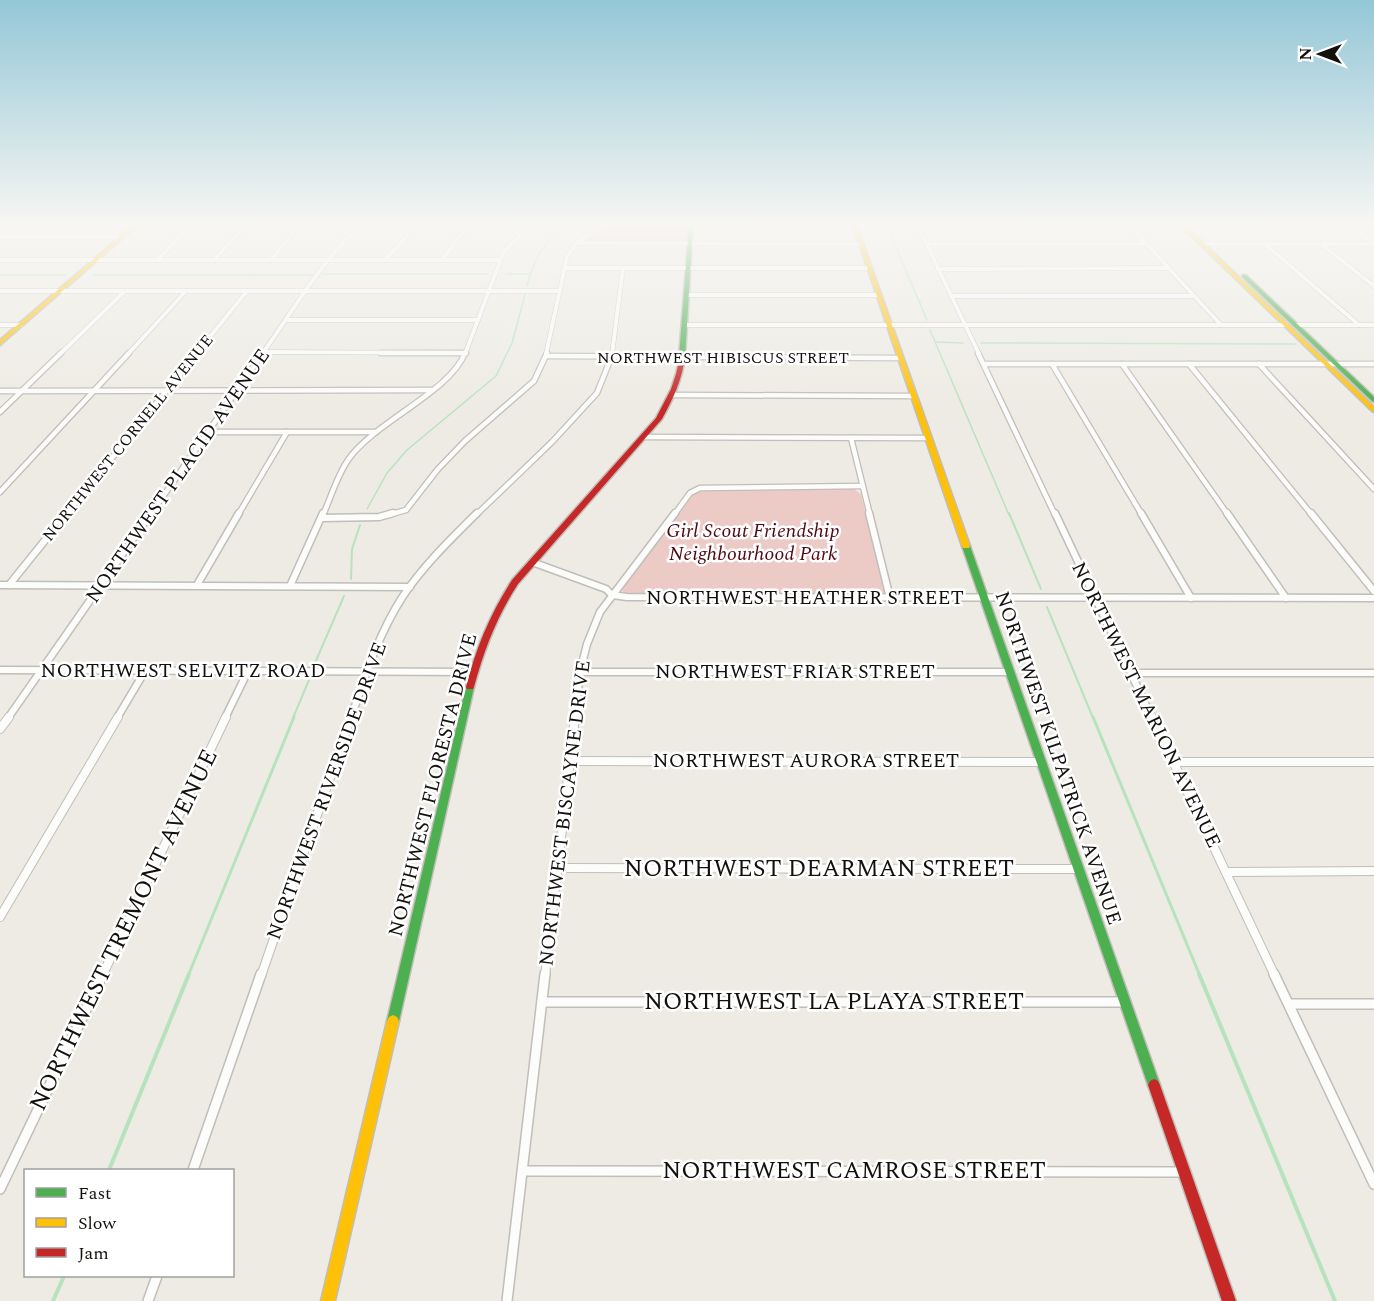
<svg xmlns="http://www.w3.org/2000/svg" width="1374" height="1301" viewBox="0 0 1374 1301" font-family="Spectral,serif">
	<rect width="100%" height="100%" fill="#eeebe4"/>
	<g fill="#eccbc7">
		<path d="M609 226H689L687 243 580 242 587 236Z"/>
		<path d="M709 489H854L861 494 885 592 880 595 623 593 622 587 694 493Z"/>
	</g>
	<g fill="none" stroke-linecap="round" stroke-linejoin="round">
		<g stroke="#b6e3be" stroke-width="1.5">
			<path d="M887 226 927 320"/>
			<path d="M323 274H488"/>
			<path d="M506 274H531"/>
			<path d="M0 275H66"/>
			<path d="M94 275H313"/>
			<path d="M527 286C534 259 543 243 565 226"/>
			<path d="M930 330 1009 515"/>
			<path d="M936 342 963 343"/>
			<path d="M981 343 1296 344"/>
			<path d="M367 509 387 473 407 450 496 376 512 343 525 295"/>
		</g>
		<g stroke="#b6e3be" stroke-width="2">
			<path d="M1009 513 1041 589"/>
			<path d="M351 579 352 549 360 525"/>
			<path d="M1047 607 1093 718"/>
			<path d="M315 663 344 596"/>
			<path d="M293 718 309 680"/>
		</g>
		<g stroke="#b6e3be" stroke-width="3">
			<path d="M1093 717 1200 976"/>
			<path d="M188 976 294 717"/>
		</g>
		<g stroke="#b6e3be" stroke-width="4">
			<path d="M1199 974 1335 1301"/>
			<path d="M109 1170 189 974"/>
			<path d="M53 1301 64 1276"/>
		</g>
		<defs>
			<g id="street-far4">
				<path d="M341 226 357 229"/>
				<path d="M918 226 979 354"/>
				<path d="M1130 226 1221 325"/>
				<path d="M1351 226 1374 243"/>
				<path d="M0 237H123"/>
				<path d="M577 243 861 244"/>
				<path d="M926 244H1146"/>
				<path d="M1202 244H1374"/>
				<path d="M1265 244 1359 325"/>
				<path d="M1321 244 1374 286"/>
				<path d="M0 260H500"/>
				<path d="M157 260 191 226"/>
				<path d="M214 260 245 226"/>
				<path d="M271 260 294 231 301 226"/>
				<path d="M385 260 416 226"/>
				<path d="M442 260 459 237 472 226"/>
				<path d="M565 268H869"/>
				<path d="M938 269 1169 268"/>
				<path d="M0 291H559"/>
				<path d="M687 295H879"/>
				<path d="M951 296H1194"/>
				<path d="M288 320H478"/>
				<path d="M0 325H21"/>
				<path d="M684 325H1286"/>
				<path d="M1296 325H1374"/>
				<path d="M266 352 466 353"/>
				<path d="M60 354 125 291"/>
				<path d="M128 354 186 291"/>
				<path d="M196 354 247 291"/>
				<path d="M262 354C293 311 320 262 360 226"/>
				<path d="M465 354 504 251 530 226"/>
				<path d="M546 354 567 257 576 243 602 226"/>
				<path d="M612 354 623 268"/>
			</g>
			<g id="street-far3">
				<path d="M381 353H466"/>
				<path d="M978 353 1055 515"/>
				<path d="M546 356 901 358"/>
				<path d="M985 364H1374"/>
				<path d="M1052 364 1142 515"/>
				<path d="M1122 364 1228 515"/>
				<path d="M1189 364 1312 515"/>
				<path d="M1259 364 1374 489"/>
				<path d="M0 391 431 390"/>
				<path d="M673 395 914 396"/>
				<path d="M0 412 61 353"/>
				<path d="M210 432H376"/>
				<path d="M644 437 928 438"/>
				<path d="M851 438 870 515"/>
				<path d="M0 492 129 353"/>
				<path d="M66 515 197 353"/>
				<path d="M150 515 263 353"/>
				<path d="M238 515 287 432"/>
				<path d="M323 515C331 497 337 476 348 460 374 422 450 392 465 353"/>
				<path d="M388 515 406 510 438 469 465 441 534 381 547 353"/>
				<path d="M476 515 552 442 597 393 613 353"/>
				<path d="M674 515 690 493 700 488 861 486"/>
			</g>
			<g id="street-far2">
				<path d="M869 513 890 598"/>
				<path d="M1055 513 1152 718"/>
				<path d="M1141 513 1191 598"/>
				<path d="M1227 513 1286 598"/>
				<path d="M1311 513 1374 591"/>
				<path d="M322 518 379 517 393 513"/>
				<path d="M532 562 606 589 612 595 627 597 1374 598"/>
				<path d="M0 585 410 587"/>
				<path d="M9 585 67 513"/>
				<path d="M197 585 239 513"/>
				<path d="M290 586 323 513"/>
				<path d="M0 670 474 672"/>
				<path d="M580 672H1010"/>
				<path d="M1131 673H1374"/>
				<path d="M8 718 151 513"/>
				<path d="M117 718 145 671"/>
				<path d="M225 718 248 671"/>
				<path d="M351 718C365 676 379 633 403 596 424 565 451 539 477 513"/>
				<path d="M575 718 580 672 587 644 600 612 675 513"/>
			</g>
			<g id="street-far1">
				<path d="M1152 717 1275 976"/>
				<path d="M0 729 9 717"/>
				<path d="M570 761 1041 762"/>
				<path d="M1173 762H1374"/>
				<path d="M558 868 1079 869"/>
				<path d="M1226 872 1374 871"/>
				<path d="M0 917 118 717"/>
				<path d="M102 976 226 717"/>
				<path d="M261 976 351 717"/>
				<path d="M545 976 575 717"/>
			</g>
			<g id="street">
				<path d="M1274 974 1374 1184"/>
				<path d="M542 1002H1125"/>
				<path d="M1289 1004H1374"/>
				<path d="M193 1170 261 974"/>
				<path d="M523 1171 1184 1172"/>
				<path d="M0 1189 103 974"/>
				<path d="M148 1301 157 1276"/>
				<path d="M507 1301 545 974"/>
			</g>
			<g id="fast">
				<path d="M689 226H693L685 357 682 359 679 357Z"/>
				<path d="M1242 275H1246L1374 397V402L1372 401 1242 277Z"/>
				<path d="M963 544H969L970 546 1160 1085 1158 1089 1154 1091 1150 1089 1148 1085 962 546Z"/>
				<path d="M470 684 473 685 474 687 399 1021 397 1025 393 1027 389 1025 387 1021 466 687 467 685Z"/>
			</g>
			<g id="slow">
				<path d="M132 226H137L0 345V340Z"/>
				<path d="M853 226H857L970 546 969 548H963L962 546Z"/>
				<path d="M1181 226H1186L1374 407V412L1372 411Z"/>
				<path d="M393 1015 397 1017 399 1021 335 1301H321L387 1021 389 1017Z"/>
			</g>
			<g id="jam">
				<path d="M680 356 685 357C682 380 673 399 662 419L518 584C497 616 484 650 474 687L473 689H467L466 687C476 648 490 614 512 580L656 418 671 389 676 374Z"/>
				<path d="M1154 1079 1158 1081 1160 1085 1236 1301H1222L1148 1085 1150 1081Z"/>
			</g>
		</defs>
		<use href="#street-far4" stroke="#c1beb9" stroke-width="5"/>
		<use href="#street-far3" stroke="#c1beb9" stroke-width="7"/>
		<use href="#street-far2" stroke="#c1beb9" stroke-width="9"/>
		<use href="#street-far1" stroke="#c1beb9" stroke-width="10"/>
		<use href="#street" stroke="#c1beb9" stroke-width="12"/>
		<use href="#fast" stroke="#c1beb9" stroke-width="3"/>
		<use href="#slow" stroke="#c1beb9" stroke-width="3"/>
		<use href="#jam" stroke="#c1beb9" stroke-width="3"/>
		<use href="#street-far4" stroke="#fcfcfb" stroke-width="4"/>
		<use href="#street-far3" stroke="#fcfcfb" stroke-width="4.5"/>
		<use href="#street-far2" stroke="#fcfcfb" stroke-width="6"/>
		<use href="#street-far1" stroke="#fcfcfb" stroke-width="8"/>
		<use href="#street" stroke="#fcfcfb" stroke-width="9"/>
		<use href="#fast" fill="#4caf50" fill-rule="evenodd"/>
		<use href="#slow" fill="#ffc107" fill-rule="evenodd"/>
		<use href="#jam" fill="#c62828" fill-rule="evenodd"/>
	</g>
	<linearGradient id="sky" x2="0" y2="1"><stop stop-color="#94c7d7"/><stop offset="0.55" stop-color="#f7f6f3"/><stop offset="1" stop-color="#f7f6f3" stop-opacity="0"/></linearGradient>
	<rect width="1374" height="409" fill="url(#sky)"/>
	<g text-anchor="middle" dominant-baseline="central" stroke-width="5" stroke-linejoin="round" paint-order="stroke">
		<g font-size="16" fill="#13110d" stroke="#fff">
			<text x="723" y="358">NORTHWEST HIBISCUS STREET</text>
			<text transform="translate(128 438) rotate(-51)">NORTHWEST CORNELL AVENUE</text>
		</g>
		<g font-size="20" fill="#13110d" stroke="#fff">
			<text transform="translate(178 476) rotate(-55)">NORTHWEST PLACID AVENUE</text>
			<text x="805" y="598">NORTHWEST HEATHER STREET</text>
			<text x="183" y="671">NORTHWEST SELVITZ ROAD</text>
			<text x="795" y="672">NORTHWEST FRIAR STREET</text>
			<text transform="translate(1146 705) rotate(64)">NORTHWEST MARION AVENUE</text>
			<text transform="translate(1058 758) rotate(71)">NORTHWEST KILPATRICK AVENUE</text>
			<text x="806" y="761">NORTHWEST AURORA STREET</text>
			<text transform="translate(433 785) rotate(-76)">NORTHWEST FLORESTA DRIVE</text>
			<text transform="translate(327 791) rotate(-70)">NORTHWEST RIVERSIDE DRIVE</text>
			<text transform="translate(565 813) rotate(-83)">NORTHWEST BISCAYNE DRIVE</text>
		</g>
		<g font-size="20" font-style="italic" fill="#500912" stroke="#fff">
			<text x="753" y="531">Girl Scout Friendship<tspan x="753" dy="23">Neighbourhood Park</tspan></text>
		</g>
		<g font-size="24" fill="#13110d" stroke="#fff">
			<text x="819" y="869">NORTHWEST DEARMAN STREET</text>
			<text transform="translate(124 930) rotate(-64)">NORTHWEST TREMONT AVENUE</text>
			<text x="834" y="1002">NORTHWEST LA PLAYA STREET</text>
			<text x="854" y="1171">NORTHWEST CAMROSE STREET</text>
		</g>
	</g>
	<rect x="24" y="1169" width="210" height="108" fill="#ffffff" stroke="#a1a09e" stroke-width="1.5"/>
	<rect x="36" y="1188" width="30" height="9" fill="#4caf50" stroke="#a1a09e" stroke-width="1.5"/>
	<text x="78" y="1199" font-size="18" fill="#13110d">Fast</text>
	<rect x="36" y="1218" width="30" height="9" fill="#ffc107" stroke="#a1a09e" stroke-width="1.5"/>
	<text x="78" y="1229" font-size="18" fill="#13110d">Slow</text>
	<rect x="36" y="1248" width="30" height="9" fill="#c62828" stroke="#a1a09e" stroke-width="1.5"/>
	<text x="78" y="1259" font-size="18" fill="#13110d">Jam</text>
	<g transform="translate(1320 54) rotate(270)" stroke="#ffffff" stroke-width="4.5" paint-order="stroke">
	<path d="M0-4.5L10 22L0 15L-10 22Z" fill="#13110d"/>
	<text y="-9" font-size="16" font-weight="bold" text-anchor="middle" fill="#13110d">N</text>
	</g>
</svg>
